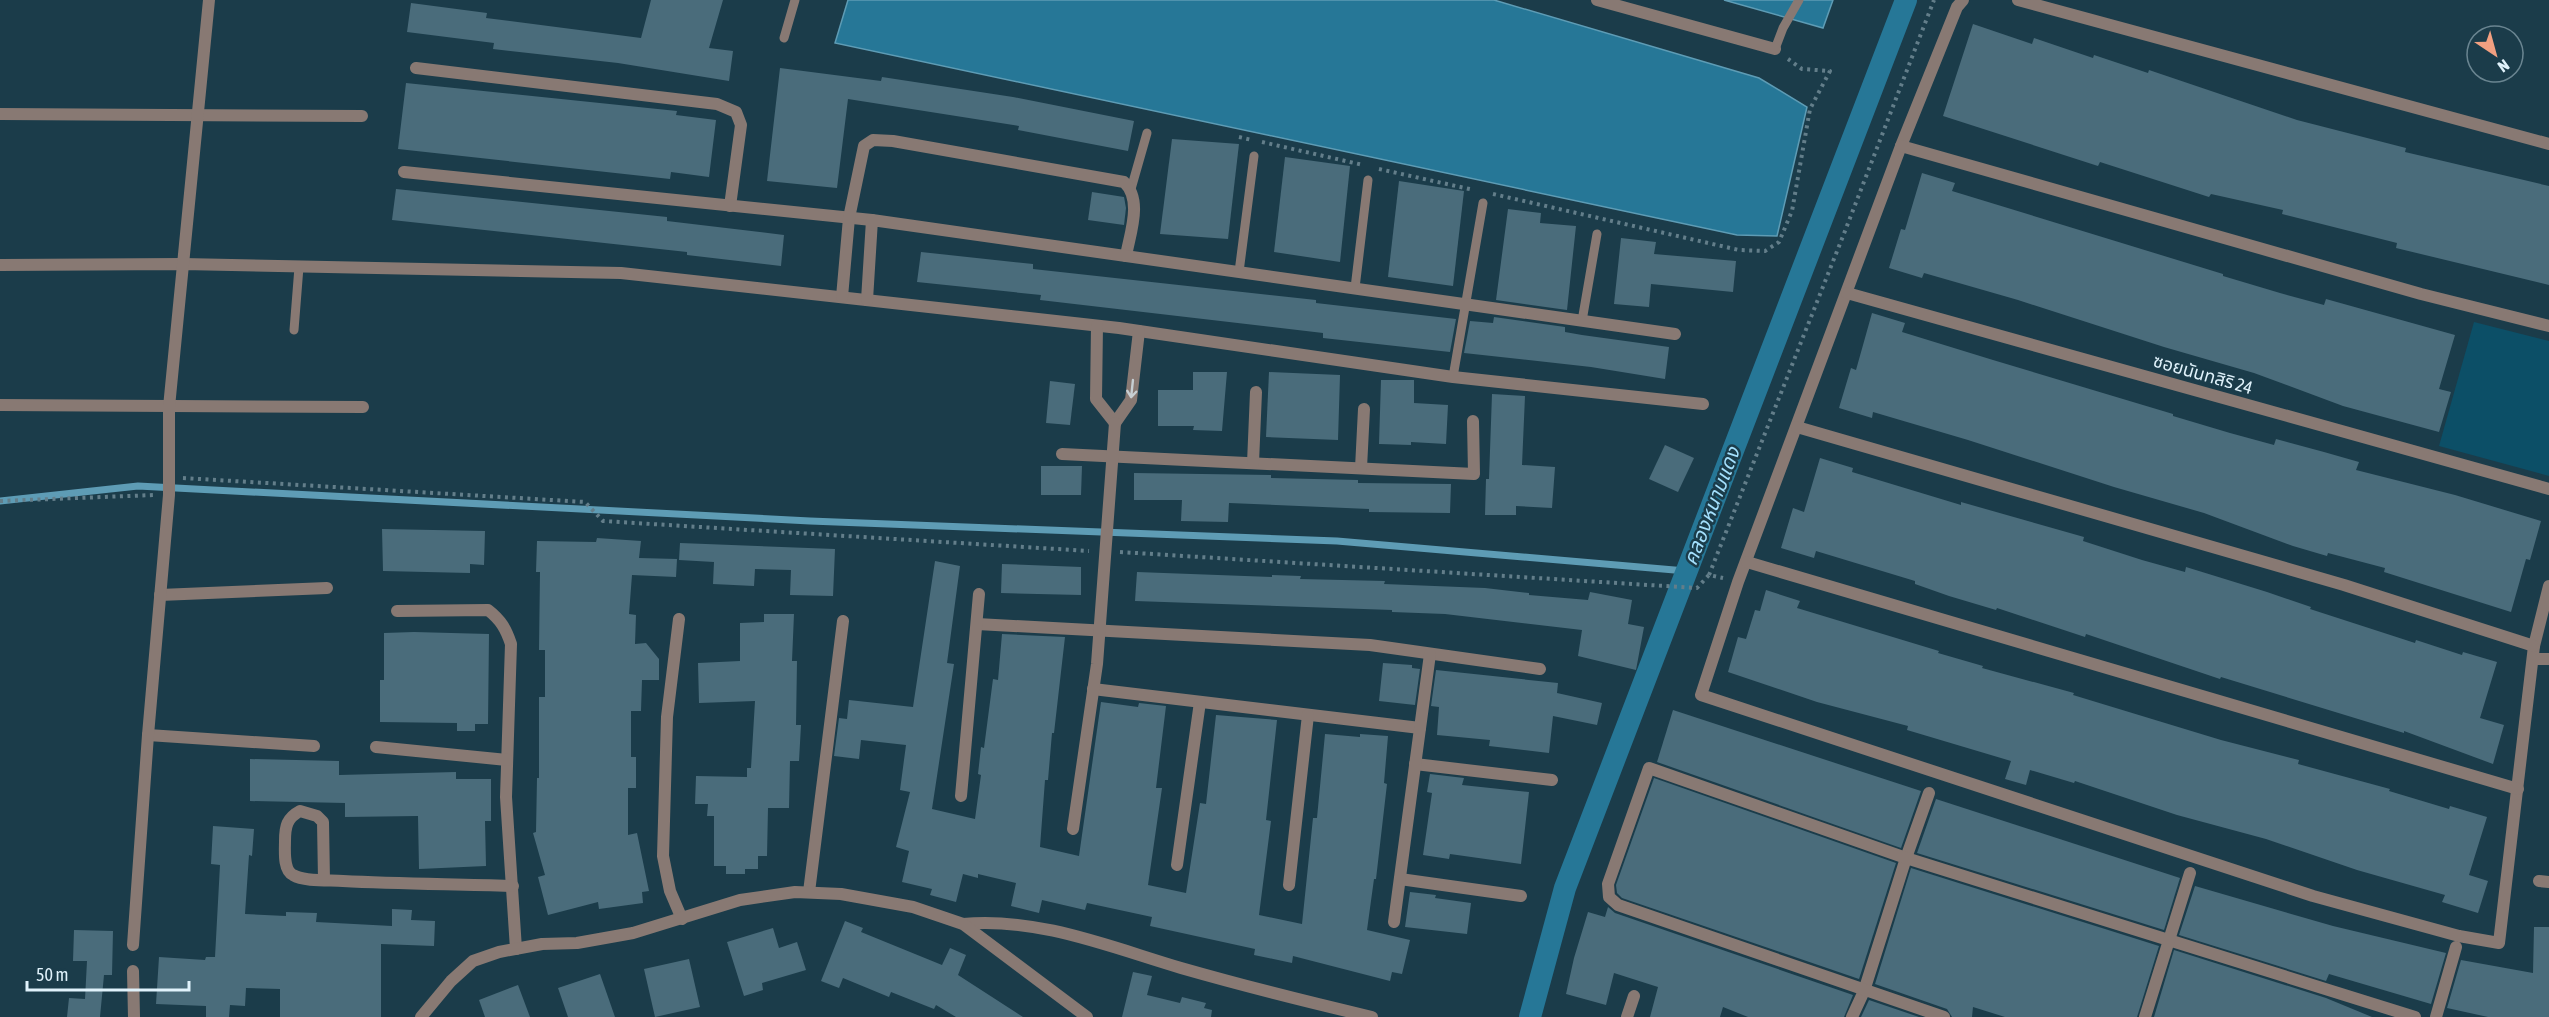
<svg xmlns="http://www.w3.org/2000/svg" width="2549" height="1017" viewBox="0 0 2549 1017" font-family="'Asap Condensed','Noto Sans Thai',sans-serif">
	<rect width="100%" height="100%" fill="#1b3c4a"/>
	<path fill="#0c4f67" d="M2474 322 2549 341V476L2439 446Z"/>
	<g fill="#267797" stroke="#5e9cb5" stroke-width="1.5">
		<path d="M848 0H1494L1759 78 1807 107 1777 236 1737 235 835 43Z"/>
		<path d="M1724 0H1833L1823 28Z"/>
	</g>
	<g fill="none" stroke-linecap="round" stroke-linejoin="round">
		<path stroke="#5e9cb5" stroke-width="7" d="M0 501 138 486 810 521 1337 541 1686 571"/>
		<path stroke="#267797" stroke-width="22" d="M1530 1017 1565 888 1906 0"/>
	</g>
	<g fill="#4a6c7b">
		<path d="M651 0H723L709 48 733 51 729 81 618 63 493 49 494 43 407 32 411 3 487 13 486 18 641 38Z"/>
		<path d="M1973 24 2032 44 2034 38 2093 58 2094 55 2148 73 2149 70 2297 120 2406 148 2405 152 2549 186V285L2396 248 2397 243 2282 214 2283 210 2211 194 2209 197 2100 162 2098 166 1943 116Z"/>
		<path d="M780 68 881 81 882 77 1013 97 1134 121 1128 151 1018 130 1019 126 848 99 837 188 767 181Z"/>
		<path d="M406 83 677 111 676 115 716 120 709 177 671 172 670 179 398 149Z"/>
		<path d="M1172 139 1239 144 1228 239 1160 234Z"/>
		<path d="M1285 157 1350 166 1340 262 1274 252Z"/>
		<path d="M1922 173 1955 183 1952 191 2223 274V276L2280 293 2324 305 2326 299 2455 335 2439 389 2451 392 2439 432 2343 406 2254 373 2164 347 2018 300 1924 273 1922 278 1889 268 1901 229 1905 230Z"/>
		<path d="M1399 181 1464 191 1453 286 1388 277Z"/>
		<path d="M396 189 667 217V221L784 235 781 266 687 255V252L392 220Z"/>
		<path d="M1092 192 1124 197 1126 208 1124 225 1088 220Z"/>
		<path d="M1508 209 1541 213 1540 223 1576 226 1567 310 1496 300Z"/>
		<path d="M1621 238 1656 242 1654 254 1736 261 1733 292 1651 284 1649 307 1614 304Z"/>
		<path d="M921 252 1033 264V269L1316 300V303L1456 319 1450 352 1323 338V333L1040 300 1041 295 917 282Z"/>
		<path d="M1872 313 1905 323 1902 332 1993 360 2173 414V416L2230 433 2274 445 2276 439 2324 452 2359 462 2356 470 2455 495 2541 521 2530 560 2526 559 2511 612 2384 572 2385 568 2328 553 2327 556 2293 546 2204 513 2114 487 1968 440 1873 412 1872 418 1839 408 1851 368 1856 370Z"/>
		<path d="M1494 317 1565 327V332L1582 335 1669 347 1665 379 1591 367 1464 353 1470 321 1493 323Z"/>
		<path d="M1193 372H1227L1222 431 1193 430 1194 426H1158V390H1193Z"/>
		<path d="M1269 372 1340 375 1338 440 1266 437Z"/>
		<path d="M1381 380H1414V403L1448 405 1446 444 1411 442V445L1379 444Z"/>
		<path d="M1050 381 1075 384 1070 425 1046 423Z"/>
		<path d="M1492 394 1525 396 1522 465 1555 467 1552 508 1516 506V515H1485L1486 479H1489Z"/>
		<path d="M1665 445 1694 458 1678 492 1649 479Z"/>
		<path d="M1820 458 1853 468 1852 472 1961 505V502L2084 537 2083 541 2142 560 2185 572 2186 567 2267 592 2311 607 2310 609 2415 643 2416 640 2462 655 2463 652 2497 662 2480 718 2504 725 2493 764 2404 731V733L2221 677 2220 679 2086 634 2085 637 1997 608 1996 610 1949 596 1915 584V581L1816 551 1814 558 1781 548 1793 508 1804 512Z"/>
		<path d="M1041 466H1082L1081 495H1041Z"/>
		<path d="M1134 473 1271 475V478L1358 480V483L1451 484 1450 513 1369 512V509L1229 503 1228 522 1181 521 1182 500H1134Z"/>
		<path d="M382 529 485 531 484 565 470 564V573L383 571Z"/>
		<path d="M597 538 641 541 639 558 677 559 676 577 632 575 629 614 636 615 635 644 646 643 659 659V680H642L641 711H631V757H636V788H628V835L637 833 649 891 642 892 643 903 599 909 598 902 548 915 538 877 545 875 533 833 536 832 537 778H539V697H545V650H539L540 572H536L537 541 596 542Z"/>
		<path d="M680 543 835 549 833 596 790 595 791 570 755 569 754 586 713 584 714 562 679 560Z"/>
		<path d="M935 561 960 566 947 663 954 664 932 809 975 819 981 775 978 774 981 747 984 748 993 679 998 680 1002 634 1065 637 1054 733H1052L1048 780H1045L1040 847 1079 856 1101 702 1138 707 1139 703 1166 706 1156 788H1162L1148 885 1186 893 1200 803 1206 804 1216 715 1277 720 1266 820 1271 821 1259 915 1302 924 1313 818H1317L1325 734 1360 737V734L1388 736 1384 783 1387 784 1376 879H1374L1367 930 1410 940 1402 974 1392 972 1390 981 1293 956 1292 963 1254 955 1255 949 1150 926 1152 917 1087 903 1085 910 1042 900 1039 913 1011 906 1016 883 978 874V878L963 874 956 902 930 895 932 889 902 882 909 851 896 847 910 792 900 790 906 745 861 740 859 759 834 756 839 718 847 719 849 700 913 707Z"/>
		<path d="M1002 564 1081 567V595L1001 593Z"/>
		<path d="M1137 572 1272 577V575L1301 576 1300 579 1385 581 1384 584 1485 588 1529 593V595L1588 600 1590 592 1632 600 1628 624 1644 627 1636 670 1578 656 1582 630 1445 614 1392 612V610L1135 601Z"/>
		<path d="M1766 590 1800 601 1797 608 1939 651 1938 653 1983 666 1982 668 2074 693 2073 695 2221 740 2299 760 2298 764 2390 789 2389 791 2449 809 2450 806 2487 817 2469 875 2488 881 2478 913 2442 902 2445 895 2357 870 2266 839 2177 815 2075 781 2074 783 2030 770 2026 785 2005 779 2011 761 1907 730 1908 726 1817 702 1728 672 1738 637 1746 639 1755 610 1760 611Z"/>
		<path d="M764 614H794L792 661H797L796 725H801L799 761H790L789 808H768L767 856H758V869H745V874H726V866H714V816H707L708 804H695L696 776 747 777V768H751L755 701 699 703 698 663 740 661V623L764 622Z"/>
		<path d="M414 632 489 634 488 724H475V731H457V723L380 722V680H384V633Z"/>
		<path d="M1383 663 1412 665V668L1420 669 1415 705 1379 701Z"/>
		<path d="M1436 670 1558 683 1557 693 1602 703 1597 725 1553 716 1549 753 1489 746 1490 740 1437 735 1439 707 1431 706Z"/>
		<path d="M1673 710 1921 791 1901 848 1657 762Z"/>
		<path d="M250 759 339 761V775L456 772V779H491V821H485L486 866 419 869 418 816 345 817V803L250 801Z"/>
		<path d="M1430 774 1464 778 1462 785 1529 792 1521 864 1450 854 1449 859 1423 855 1432 793 1427 792Z"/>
		<path d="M1654 778 1896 863 1859 979 1622 898 1617 893 1616 885Z"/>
		<path d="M1936 799 2180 878 2164 930 1917 853Z"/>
		<path d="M213 826 254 829 252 856 249 855 245 914 286 916V912L317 913 316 922 392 926V909L412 910 411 920 435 921 434 946 381 944V1017H280V989L246 988 245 1006 230 1005 229 1017H206V1006L156 1004 159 957 205 960 206 957H215L220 865 211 864Z"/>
		<path d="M1911 868 2159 946 2137 1017H2005L1973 1007 1972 1017H1952L1947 1009 1875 984Z"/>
		<path d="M2195 886 2333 926 2446 953 2431 1004 2329 974 2326 981 2179 935Z"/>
		<path d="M1410 892 1436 895 1435 898 1471 903 1467 934 1405 927Z"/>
		<path d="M1608 907 1615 913 1853 995 1844 1017H1748L1723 1007 1720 1017H1650L1658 987 1614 973 1606 1005 1566 994 1574 958 1588 912 1605 917Z"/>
		<path d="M845 921 863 928 861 932 942 965 950 948 966 955 958 975 1023 1017H956L936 1005 934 1009 891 992 889 997 843 978 839 988 821 981Z"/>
		<path d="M2534 927H2549V1017H2488L2447 1008 2461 960 2533 973Z"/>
		<path d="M773 928 779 948 797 942 806 970 762 983 763 990 744 996 727 942Z"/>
		<path d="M74 930 113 931 112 975H104L100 1017H67L69 998 85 999 87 961H73Z"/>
		<path d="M2174 950 2326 998 2372 1017H2154Z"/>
		<path d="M689 959 700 1007 655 1017 644 969Z"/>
		<path d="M1133 972 1152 976 1147 995 1180 1003 1182 997 1206 1003 1204 1008 1212 1010 1211 1017H1122Z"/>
		<path d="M600 974 615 1017H568L558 988Z"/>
		<path d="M518 985 530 1017H485L479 1000Z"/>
		<path d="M1869 1000 1919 1017H1861Z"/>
	</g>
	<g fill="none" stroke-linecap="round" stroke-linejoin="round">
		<g stroke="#637e8a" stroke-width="4" stroke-dasharray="3 4.5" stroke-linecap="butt">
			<path d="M1239 137 1252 140"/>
			<path d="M1262 142 1363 165"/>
			<path d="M1379 169 1474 190"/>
			<path d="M1493 194 1739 250 1765 251 1779 242 1792 211 1810 109 1830 71 1802 69 1788 59"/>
			<path d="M183 478 585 502 603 521 1089 551"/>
			<path d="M0 501 154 495"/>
			<path d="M1120 552 1697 588 1709 575 1723 578"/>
			<path d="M1709 575 1845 231 1934 0"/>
		</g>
		<g stroke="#887973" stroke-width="9">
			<path d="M784 38 795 0"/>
			<path d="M1775 49 1783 28 1799 0"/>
			<path d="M1131 189 1147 133"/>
			<path d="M1239 272 1254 156"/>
			<path d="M1355 288 1368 180"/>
			<path d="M1582 321 1597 234"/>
			<path d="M294 330 299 267"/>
			<path d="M1453 377 1483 203"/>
		</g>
		<g stroke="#887973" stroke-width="12">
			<path d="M1597 0 1775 49"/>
			<path d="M1963 0 1957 7 1901 146 1738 582 1701 695 2313 896 2459 936 2499 943 2534 646 2549 586"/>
			<path d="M2018 0 2549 144"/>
			<path d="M416 68 717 104 736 112 741 125 730 206"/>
			<path d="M0 114 362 116"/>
			<path d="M1901 146 2421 294 2549 326"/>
			<path d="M404 172 872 220"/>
			<path d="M0 265 183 264 621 273 1119 328 1453 377 1703 404"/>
			<path d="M1847 293 2549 489"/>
			<path d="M842 297 849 218 864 146 873 140 893 141 1124 182C1143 200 1130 233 1126 256"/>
			<path d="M867 300 872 220 1675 334"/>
			<path d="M1097 326 1096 399 1115 423 1131 400 1139 331"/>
			<path d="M0 405 363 407"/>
			<path d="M1797 427 2344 585 2534 646"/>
			<path d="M1062 454 1474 474 1473 421"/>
			<path d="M1253 463 1256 392"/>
			<path d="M1361 468 1364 409"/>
			<path d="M1747 562 2518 789"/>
			<path d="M160 595 327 588"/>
			<path d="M397 611 488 610C501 620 506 629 511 644L506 797 516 949"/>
			<path d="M679 619 667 717 663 856 670 891 682 919"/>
			<path d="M977 624 1370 645 1540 669"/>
			<path d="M2533 659H2549"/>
			<path d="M1093 689 1420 728"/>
			<path d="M148 735 314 746"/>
			<path d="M376 747 507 760"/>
			<path d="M1415 764 1552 780"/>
			<path d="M961 796 979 594"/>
			<path d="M1073 829 1097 664 1115 423"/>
			<path d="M1177 865 1200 702"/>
			<path d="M1400 879 1521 896"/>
			<path d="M324 880 323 822 317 816 300 811C287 818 285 826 285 841 285 851 283 870 293 875 305 882 329 880 343 881 400 884 457 884 513 886"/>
			<path d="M2539 881 2549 882"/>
			<path d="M1289 885 1308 715"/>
			<path d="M809 892 843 621"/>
			<path d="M1394 922 1430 654"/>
			<path d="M963 924C1038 917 1110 947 1181 968 1244 986 1308 1002 1372 1017"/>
			<path d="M133 945 148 735 169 495V407L209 0"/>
			<path d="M133 971 134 1017"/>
			<path d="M421 1017 451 981 473 961 499 952 542 944 577 943 633 933 740 900 795 892 841 894 913 907 963 924 1087 1017"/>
			<path d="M1627 1017 1634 996"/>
			<path d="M1852 1017 1864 991 1906 858 1929 793"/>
			<path d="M1944 1017 1618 905 1609 897 1608 884 1649 768 1906 858 2415 1017"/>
			<path d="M2145 1017 2190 873"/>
			<path d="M2436 1017 2456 947"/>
		</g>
	</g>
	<defs><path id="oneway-shaft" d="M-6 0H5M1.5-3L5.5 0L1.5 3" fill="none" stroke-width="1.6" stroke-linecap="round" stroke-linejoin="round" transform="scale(1.5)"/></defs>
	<use stroke="#c6ced2" href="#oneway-shaft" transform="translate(1132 389) rotate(96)"/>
	<g text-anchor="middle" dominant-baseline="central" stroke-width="5" stroke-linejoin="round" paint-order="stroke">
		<g font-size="18" fill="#e0f2fb" stroke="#1b3c4a">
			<text transform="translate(2203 374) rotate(16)">ซอยนันทสิริ 24</text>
		</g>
		<g font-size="20" font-style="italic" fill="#a4e0fd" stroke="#1b3c4a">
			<text transform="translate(1711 506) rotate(-69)">คลองหนามแดง</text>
		</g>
	</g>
	<g transform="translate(2495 54) rotate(144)"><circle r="28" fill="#1b3c4a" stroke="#6a8591" stroke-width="1.5"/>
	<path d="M0-4.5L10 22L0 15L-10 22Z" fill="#f2a081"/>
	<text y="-9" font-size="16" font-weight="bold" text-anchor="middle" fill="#e0f2fb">N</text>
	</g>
	<path d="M27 981v9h162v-9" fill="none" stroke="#e0f2fb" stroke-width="3"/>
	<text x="36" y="981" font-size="18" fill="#e0f2fb" stroke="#1b3c4a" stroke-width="4.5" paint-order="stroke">50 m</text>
</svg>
